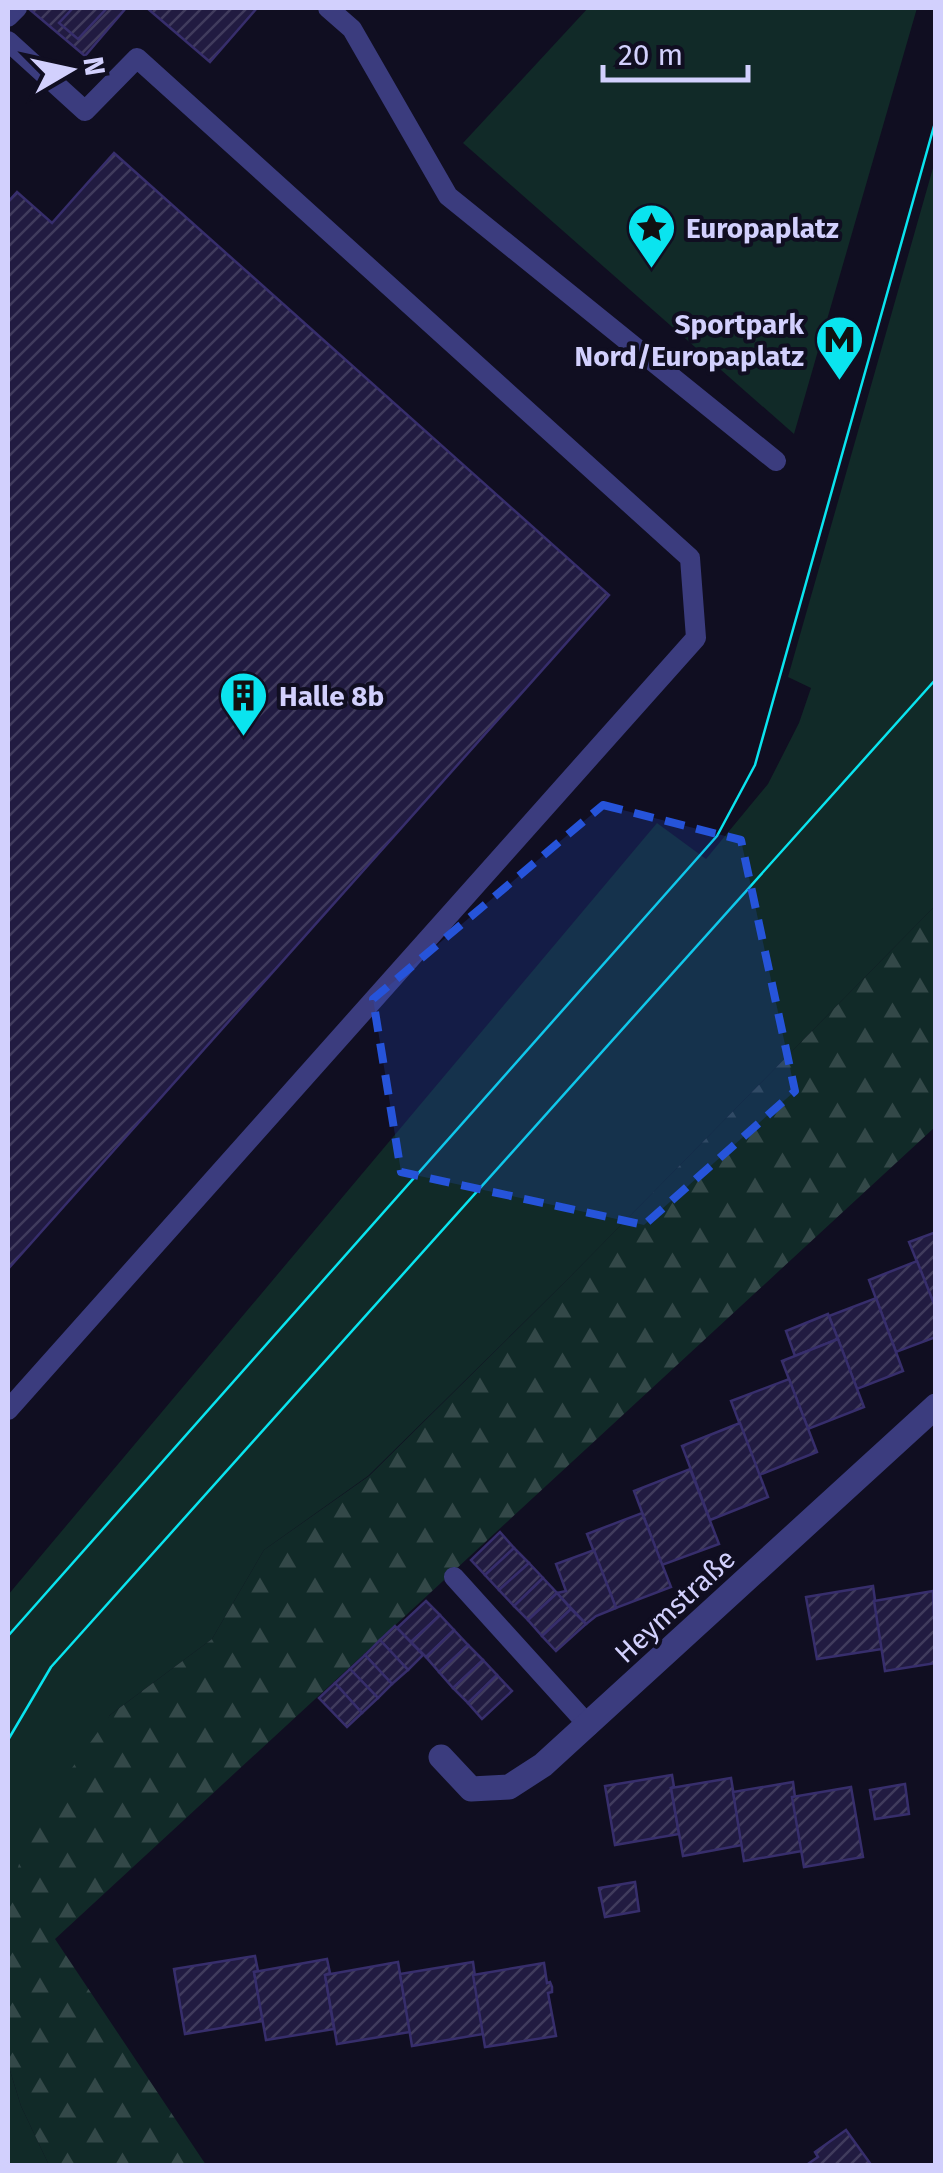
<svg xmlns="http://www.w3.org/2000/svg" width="943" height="2173" viewBox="0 0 943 2173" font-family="'Fira Sans',sans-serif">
	<defs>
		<pattern id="forest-firs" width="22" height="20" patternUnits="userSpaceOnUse" patternTransform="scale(2.5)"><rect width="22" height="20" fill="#112a28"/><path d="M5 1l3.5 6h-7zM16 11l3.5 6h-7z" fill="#334848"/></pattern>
		<pattern id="building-hatch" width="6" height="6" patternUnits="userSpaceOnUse" patternTransform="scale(2.5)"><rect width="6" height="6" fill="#211b41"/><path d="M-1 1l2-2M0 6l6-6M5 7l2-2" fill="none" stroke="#403b5d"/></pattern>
	</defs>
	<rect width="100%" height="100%" fill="#100e21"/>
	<g fill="#112a28">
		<path d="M588 8H917L794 434 463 143Z"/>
		<path d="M935 161V906L567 1280 368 1476 264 1550 212 1639 110 1715 8 1902V1595L657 823 706 859 768 784 799 723 811 688 788 677Z"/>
		<path d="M8 2064 21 2106 49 2165H8Z"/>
	</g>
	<path fill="url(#forest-firs)" d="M935 906V1127L55 1939 206 2165H49L21 2106 8 2064V1902L19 1864 39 1814 110 1715 212 1639 264 1550 369 1476 567 1280Z"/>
	<g fill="url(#building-hatch)" stroke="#372e6c" stroke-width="2.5">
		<path d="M28 8H126L85 56Z"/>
		<path d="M73 8H107L78 39 59 23Z"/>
		<path d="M147 8H257L210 62Z"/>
		<path d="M114 153 609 595 8 1269V202L17 192 52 223Z"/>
		<path d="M936 1232V1309L909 1242Z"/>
		<path d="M917 1261 936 1309V1337L896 1352 869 1280Z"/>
		<path d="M876 1298 903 1371 857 1389 829 1316Z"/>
		<path d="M828 1314 838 1339 795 1356 786 1331Z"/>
		<path d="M838 1339 864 1407 808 1429 782 1361Z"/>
		<path d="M789 1379 817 1452 759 1475 731 1401Z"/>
		<path d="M740 1423 768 1497 710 1520 682 1446Z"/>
		<path d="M690 1469 719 1544 662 1565 634 1491Z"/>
		<path d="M642 1513 671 1587 616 1608 587 1534Z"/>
		<path d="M500 1532 514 1548 485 1575 471 1560Z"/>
		<path d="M514 1548 529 1563 499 1590 485 1575Z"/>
		<path d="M594 1550 616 1608 596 1616 586 1624 557 1593 566 1591 556 1564Z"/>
		<path d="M529 1563 543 1578 514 1606 499 1590Z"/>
		<path d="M543 1578 557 1593 528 1620 514 1606Z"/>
		<path d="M873 1586 882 1649 817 1659 806 1597Z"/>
		<path d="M933 1591 936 1663 885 1671 874 1601Z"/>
		<path d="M557 1593 571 1609 542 1636 528 1620Z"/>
		<path d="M426 1601 440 1615 411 1642 397 1628Z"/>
		<path d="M571 1609 586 1624 556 1651 542 1636Z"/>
		<path d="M440 1615 454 1630 426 1657 411 1642Z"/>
		<path d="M395 1626 423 1655 408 1670 380 1640Z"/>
		<path d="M454 1630 468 1645 439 1672 426 1657Z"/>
		<path d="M380 1640 408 1670 392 1684 365 1655Z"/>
		<path d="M468 1645 483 1660 453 1688 439 1672Z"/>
		<path d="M365 1655 392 1684 378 1698 350 1669Z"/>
		<path d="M483 1660 497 1675 468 1703 453 1688Z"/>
		<path d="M350 1669 378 1698 362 1713 335 1683Z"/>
		<path d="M497 1675 512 1691 482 1719 468 1703Z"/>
		<path d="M335 1683 362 1713 347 1727 319 1698Z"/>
		<path d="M672 1775 674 1787 671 1788 679 1834 615 1845 605 1786Z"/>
		<path d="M731 1778 742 1845 683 1856 671 1788Z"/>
		<path d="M793 1782 802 1851 744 1861 733 1792Z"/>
		<path d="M905 1784 909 1814 875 1819 870 1790Z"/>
		<path d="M851 1787 863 1857 804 1867 792 1797Z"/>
		<path d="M635 1882 639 1911 605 1917 599 1888Z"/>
		<path d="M255 1956 258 1971 254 1972 263 2021 185 2034 174 1969Z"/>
		<path d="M327 1959 330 1973 325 1975 334 2029 266 2040 254 1972Z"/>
		<path d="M398 1962 410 2032 337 2044 325 1975Z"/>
		<path d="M473 1962 483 2034 412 2046 400 1974Z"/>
		<path d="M544 1963 547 1983 550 1982 552 1987V1992L548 1993 556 2036 485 2047 473 1975Z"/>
		<path d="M846 2130 872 2166H805L818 2157 815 2152Z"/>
	</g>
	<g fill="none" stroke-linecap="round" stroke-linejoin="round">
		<g stroke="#3b3c7e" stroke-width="20">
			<path d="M328 8 352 29 448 196 776 461"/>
			<path d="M8 17 17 8"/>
			<path d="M8 41 85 111 137 58 690 558 696 638 8 1410"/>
			<path d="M454 1577 589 1726"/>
		</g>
		<path stroke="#3b3c7e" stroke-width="25" d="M441 1757 471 1789 509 1787 543 1765 936 1406"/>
		<g stroke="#0ae4ef" stroke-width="2.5">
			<path d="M8 1636 717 836 755 765 936 119"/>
			<path d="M8 1740 51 1667 936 679"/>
		</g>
	</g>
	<path fill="#2654da" fill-opacity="0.2" stroke="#2654da" stroke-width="8" stroke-dasharray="20 12" stroke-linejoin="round" d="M603 805 741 840 795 1091 644 1225 401 1172 373 999Z"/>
	<defs>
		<symbol id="sight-pin" viewBox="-11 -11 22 30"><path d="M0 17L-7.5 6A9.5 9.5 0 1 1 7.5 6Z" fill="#0ae4ef" stroke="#100e21"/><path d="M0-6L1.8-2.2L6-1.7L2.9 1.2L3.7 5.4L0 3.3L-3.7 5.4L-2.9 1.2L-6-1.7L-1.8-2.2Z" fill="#111"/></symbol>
		<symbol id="metro-pin" viewBox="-11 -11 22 30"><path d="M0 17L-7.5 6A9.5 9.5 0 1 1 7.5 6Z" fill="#0ae4ef" stroke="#100e21"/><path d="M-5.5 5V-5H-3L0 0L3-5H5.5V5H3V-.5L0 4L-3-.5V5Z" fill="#111"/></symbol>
		<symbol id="building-pin" viewBox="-11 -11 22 30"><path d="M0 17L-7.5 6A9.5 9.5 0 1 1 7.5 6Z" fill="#0ae4ef" stroke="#100e21"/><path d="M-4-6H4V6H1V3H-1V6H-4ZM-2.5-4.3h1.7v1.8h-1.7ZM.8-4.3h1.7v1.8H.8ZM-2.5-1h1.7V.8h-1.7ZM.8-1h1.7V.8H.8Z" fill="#111"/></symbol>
	</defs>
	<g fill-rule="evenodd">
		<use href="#sight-pin" x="624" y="200" width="55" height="75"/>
		<use href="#metro-pin" x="812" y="312" width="55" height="75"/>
		<use href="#building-pin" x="216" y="668" width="55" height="75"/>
	</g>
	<g text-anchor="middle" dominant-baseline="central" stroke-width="8" stroke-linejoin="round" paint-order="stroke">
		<g font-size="28" font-weight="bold" fill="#d2d0fd" stroke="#100e21" text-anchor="start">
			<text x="686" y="228">Europaplatz</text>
			<text x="804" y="324" text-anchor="end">Sportpark<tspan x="804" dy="32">Nord/Europaplatz</tspan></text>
			<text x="279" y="696">Halle 8b</text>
		</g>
		<g font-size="28" fill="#d2d0fd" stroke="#100e21">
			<text transform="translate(675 1606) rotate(-43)">Heymstraße</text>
		</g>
	</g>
	<rect width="943" height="2173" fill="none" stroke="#d2d0fd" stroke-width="20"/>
	<g transform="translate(70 70) rotate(81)" stroke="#100e21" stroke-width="8" paint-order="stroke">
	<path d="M0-8L18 38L0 25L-18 38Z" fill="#d2d0fd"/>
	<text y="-15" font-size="28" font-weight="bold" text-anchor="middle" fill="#d2d0fd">N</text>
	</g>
	<path d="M603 65v15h145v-15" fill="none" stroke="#d2d0fd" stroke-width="5"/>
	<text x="618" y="65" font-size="30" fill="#d2d0fd" stroke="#100e21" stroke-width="8" paint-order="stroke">20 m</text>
</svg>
